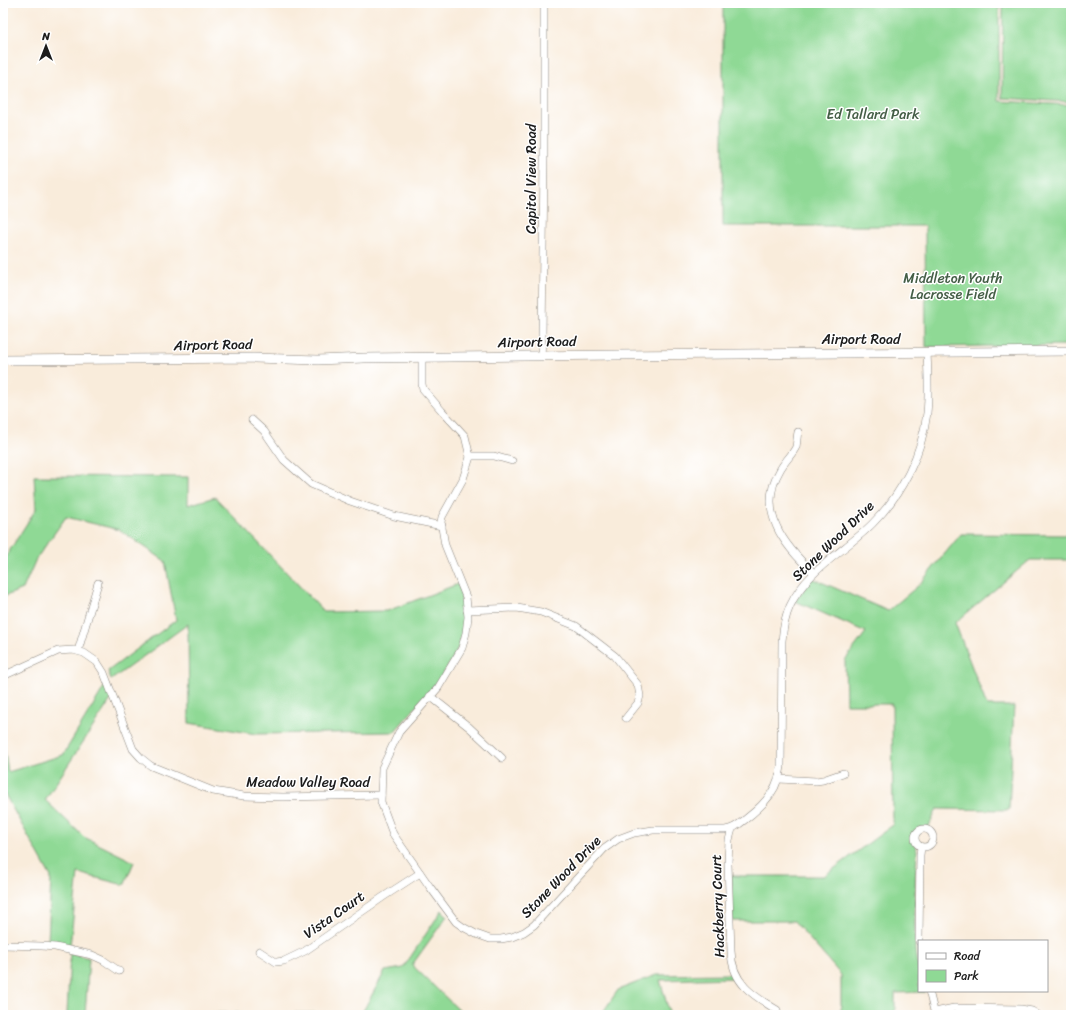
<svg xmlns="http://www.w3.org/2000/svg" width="1074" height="1018" viewBox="0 0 1074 1018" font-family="Sriracha,sans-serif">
	<rect width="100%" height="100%" fill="#fff"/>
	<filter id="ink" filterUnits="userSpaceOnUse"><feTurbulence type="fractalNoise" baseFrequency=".025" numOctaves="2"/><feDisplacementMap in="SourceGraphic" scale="8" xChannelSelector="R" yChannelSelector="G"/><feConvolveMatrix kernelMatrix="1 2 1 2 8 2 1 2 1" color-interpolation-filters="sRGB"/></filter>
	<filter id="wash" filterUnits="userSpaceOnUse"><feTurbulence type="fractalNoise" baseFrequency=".012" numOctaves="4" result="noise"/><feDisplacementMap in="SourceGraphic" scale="16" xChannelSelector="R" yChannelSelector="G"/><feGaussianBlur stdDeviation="0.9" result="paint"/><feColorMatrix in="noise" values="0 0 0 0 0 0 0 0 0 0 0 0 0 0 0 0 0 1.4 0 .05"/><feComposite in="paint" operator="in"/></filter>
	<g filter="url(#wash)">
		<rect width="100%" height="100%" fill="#f9ecdb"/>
		<g fill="#8fd995" stroke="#567a58">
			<path d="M723 3H999V101L1071 105V345L926 347 925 226H723Z"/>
			<path d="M1003 3H1071V102L1002 98Z"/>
			<path d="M34 476 188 477V505L215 497 324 612 387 611 458 584C464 603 466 623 460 642 449 674 416 706 394 732L256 734 189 723 188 624 111 680 108 671 176 620 165 561 120 530 66 517 36 559 23 589 3 597V561L36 509Z"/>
			<path d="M961 534 1071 535V560H1030L955 623 987 706H1014L1009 810 937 809 928 828C922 827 915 827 913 834 909 844 918 844 917 854 914 886 915 918 915 950L916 958 919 972V991H924L925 992 895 993V1015H841V975L794 921H732L731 876H824L893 825 892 704H846L845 660 866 632 795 601 812 578 888 611 919 585Z"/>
			<path d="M106 684 112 698 45 800 84 837 134 862 124 885 78 873 70 946 48 942 51 877 3 791V738L8 772 63 755Z"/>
			<path d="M442 910 447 916 412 965 464 1015H190V1013H362L385 971 403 968Z"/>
			<path d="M70 953 89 958 85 1015H67Z"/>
			<path d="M731 974 733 978 660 980 670 1015H601L618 990 656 975Z"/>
		</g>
	</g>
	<g filter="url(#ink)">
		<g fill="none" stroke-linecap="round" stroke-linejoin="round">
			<defs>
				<g id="minor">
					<path d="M541 356 542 339 544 160V3"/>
					<path d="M422 357V384L423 389 442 411 465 436 470 457 463 479 442 517 441 522 445 545 466 597 468 617 466 633 462 648 438 688 399 732 382 768 381 802 393 834 430 887 456 922 463 927 476 934 490 939H501L512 937 524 932 534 925 604 849 618 839 634 833 653 830H725C734 829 739 824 747 818 760 808 773 796 778 779 780 775 780 771 781 767L782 641C783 629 785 617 790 606 806 570 847 550 873 523 902 494 922 454 927 413 929 395 928 372 927 353"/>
					<path d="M252 420 264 431 284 460 311 484 350 501 394 516 442 526"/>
					<path d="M798 432C797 436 797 442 796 447 792 455 784 462 780 470 756 511 784 546 814 573"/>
					<path d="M470 456H494L512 461"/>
					<path d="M467 610 517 608 541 612 576 626 615 656 638 685 640 696 638 703 626 718"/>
					<path d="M78 651 98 583"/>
					<path d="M3 676 58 651 73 650 84 653 97 662 104 673 133 749 141 758 151 766 213 791 244 796 283 797 381 795"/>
					<path d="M430 696 469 727 502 758"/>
					<path d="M779 779 816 781 823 780 843 773"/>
					<path d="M732 829 729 840 728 864 731 951C732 983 752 995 777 1010"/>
					<circle cx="924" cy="838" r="9"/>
					<path d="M919 941 920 855 921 847"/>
					<path d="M3 945 42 946 55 947 92 955 103 960 119 971"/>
					<path d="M259 951 276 962 284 961 305 951 383 897 420 873"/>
					<path d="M929 991 935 1015"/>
					<path d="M935 1012 954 1008 1021 1009 1032 1011 1038 1015"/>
				</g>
				<path id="tertiary" d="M3 360 254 358 318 360 364 358 616 355 1071 351"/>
			</defs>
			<use href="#minor" stroke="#8a847c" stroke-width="8"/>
			<use href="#tertiary" stroke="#8a847c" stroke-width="10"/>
			<use href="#minor" stroke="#fff" stroke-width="7"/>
			<use href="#tertiary" stroke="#fff" stroke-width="9"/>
		</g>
	</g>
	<g text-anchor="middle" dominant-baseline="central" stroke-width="3" stroke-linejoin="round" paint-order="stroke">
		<g font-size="14" fill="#445e46" stroke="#fff">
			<text x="873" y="114">Ed Tallard Park</text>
			<text x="953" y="278">Middleton Youth<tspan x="953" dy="16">Lacrosse Field</tspan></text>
		</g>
		<g font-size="14" fill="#1c1c1c" stroke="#fff">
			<text transform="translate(531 179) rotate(-90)">Capitol View Road</text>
			<text x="861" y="339">Airport Road</text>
			<text transform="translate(537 342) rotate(-1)">Airport Road</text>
			<text transform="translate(213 345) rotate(-1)">Airport Road</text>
			<text transform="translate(833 541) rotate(-44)">Stone Wood Drive</text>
			<text x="308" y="782">Meadow Valley Road</text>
			<text transform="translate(561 877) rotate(-46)">Stone Wood Drive</text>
			<text transform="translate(718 906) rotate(-92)">Hackberry Court</text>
			<text transform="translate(334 915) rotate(-35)">Vista Court</text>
		</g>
	</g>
	<rect width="1074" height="1018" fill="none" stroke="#fff" stroke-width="16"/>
	<rect x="918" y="940" width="130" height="52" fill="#ffffff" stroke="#a4a4a4"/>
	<rect x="926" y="953" width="20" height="6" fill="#ffffff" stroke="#a4a4a4"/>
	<text x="954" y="960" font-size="12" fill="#1c1c1c">Road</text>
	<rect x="926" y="970" width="20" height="12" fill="#8fd995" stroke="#a4a4a4"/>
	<text x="954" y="980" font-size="12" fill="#1c1c1c">Park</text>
	<g transform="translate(46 46)" stroke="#ffffff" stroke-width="3" paint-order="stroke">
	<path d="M0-3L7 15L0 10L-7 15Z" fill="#1c1c1c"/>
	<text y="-6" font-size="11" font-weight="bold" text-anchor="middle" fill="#1c1c1c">N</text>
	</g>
</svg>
